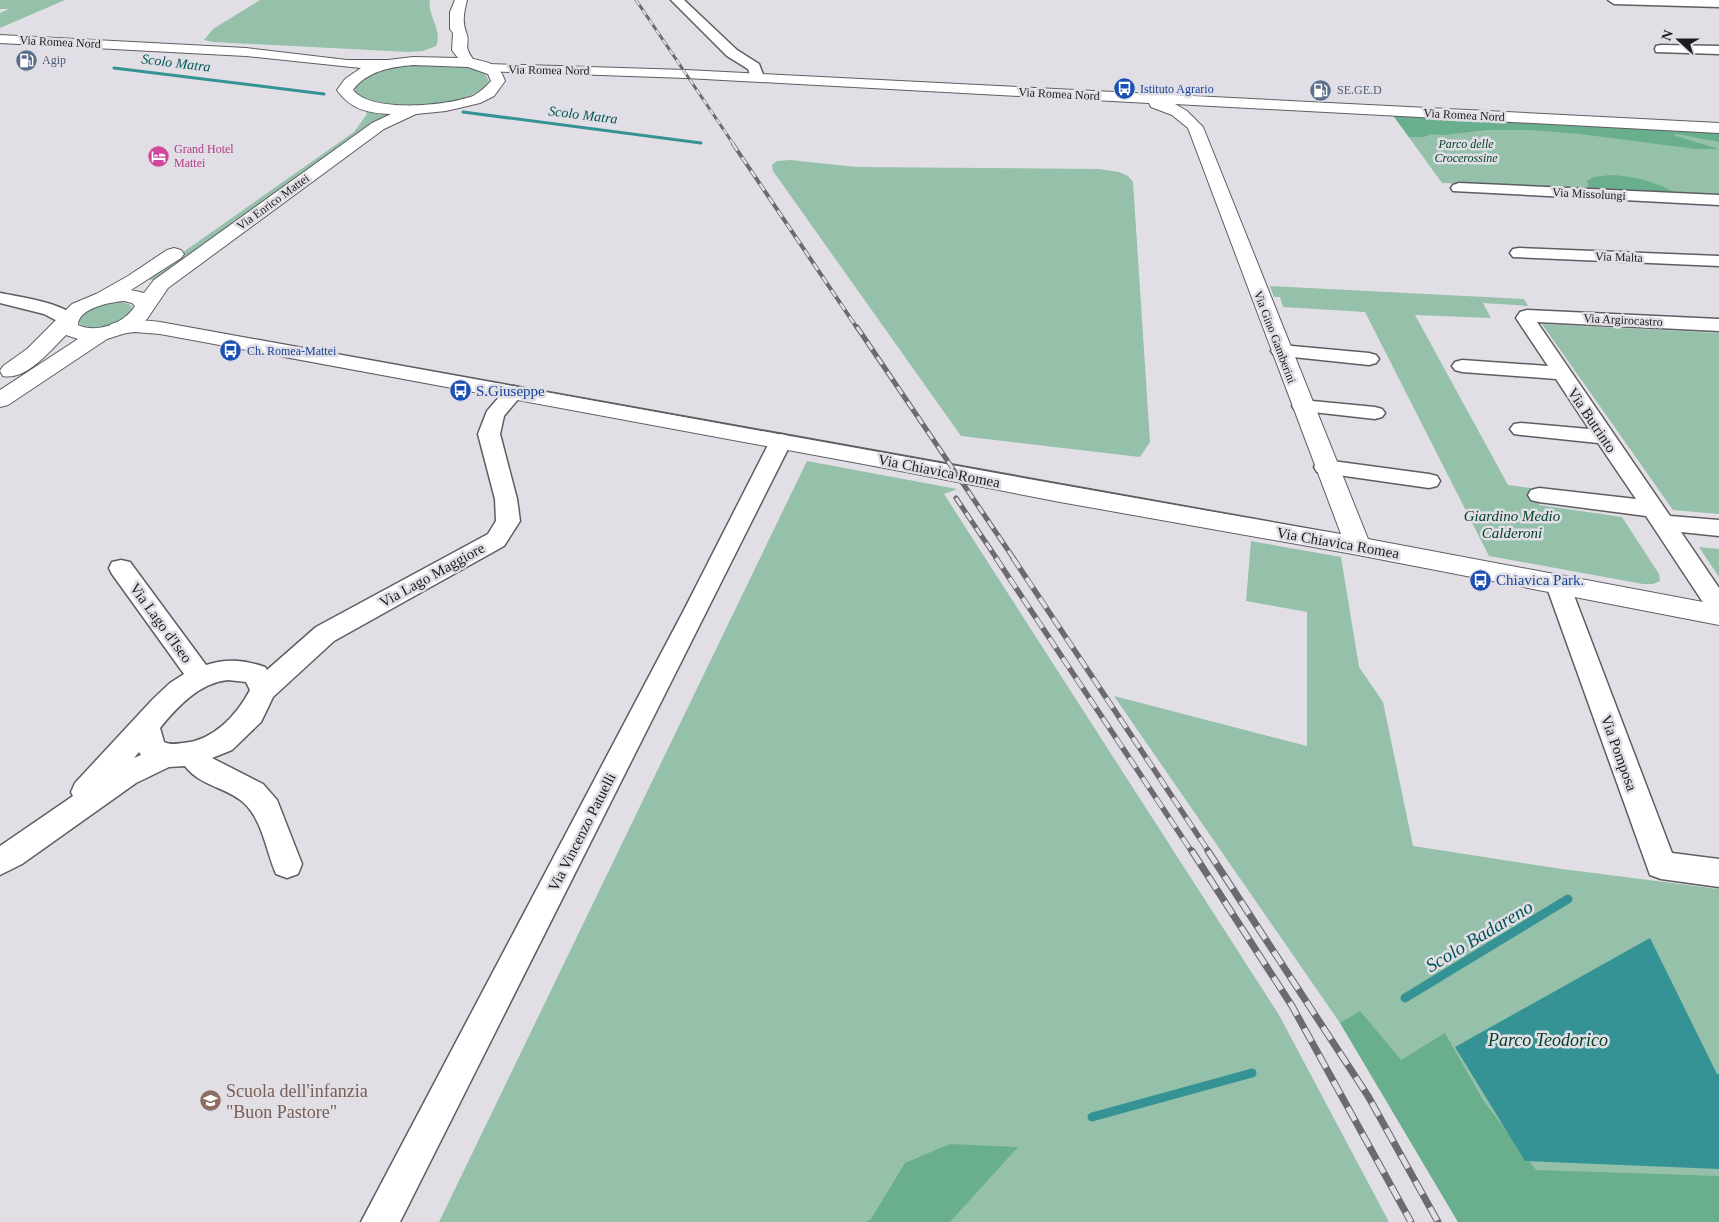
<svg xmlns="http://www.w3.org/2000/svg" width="1719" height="1222" viewBox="0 0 1719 1222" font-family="Georgia,serif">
	<rect width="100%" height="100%" fill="#e1dfe5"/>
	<g fill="#95c0aa">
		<path d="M0 0H65L0 28V13L9 9H0Z"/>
		<path d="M260 0H430C427 16 443 29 436 46L423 51 408 52 213 42 204 40 213 29Z"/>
		<path d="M401 65 470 67 484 72 489 81C467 112 386 110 356 95L355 86 372 72Z"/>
		<path d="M365 109 396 111 155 280 145 279 354 132 367 114Z"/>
		<path d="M1392 114 1719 131V194L1442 183Z"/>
		<path d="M790 160 856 167 1098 169 1119 172 1128 176 1133 182 1150 442 1140 457 961 436 773 171 772 165 777 161Z"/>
		<path d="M1270 286 1524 299 1528 306 1483 303 1491 318 1415 315 1508 485 1530 488 1539 505 1622 517 1659 574 1660 581 1653 584H1643L1489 556 1365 312 1283 307 1280 297H1274Z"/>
		<path d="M116 301 129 304 132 307 129 315C115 324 96 333 80 324L79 320C84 306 103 305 116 301Z"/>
		<path d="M1542 324 1719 333V514L1673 510Z"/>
		<path d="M807 461 957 489 944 494 1279 1015 1389 1222H439Z"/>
		<path d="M1251 541 1341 557 1359 667 1383 702 1413 846 1562 869 1719 889V1222H1458L1342 1026 1114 696 1307 746V612L1246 601Z"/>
		<path d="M1699 547 1719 549V577Z"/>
	</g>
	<g fill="#69af8e">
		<path d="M1392 114 1719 131V142L1677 134 1673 135 1719 149H1696L1580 134 1531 130H1487L1444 135 1431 134 1424 137H1409Z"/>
		<path d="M1611 175C1633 176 1656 182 1676 193L1589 189 1587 181 1594 177Z"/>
		<path d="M1360 1011 1401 1060 1445 1033 1483 1100 1536 1170 1719 1176V1222H1458L1340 1023Z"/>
		<path d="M950 1144 1018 1147 950 1222H866L871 1219 905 1163Z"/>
	</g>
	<path fill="#359395" d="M1650 938 1717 1074H1719V1169L1525 1161 1455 1047Z"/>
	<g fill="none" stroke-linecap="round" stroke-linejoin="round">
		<g stroke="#359395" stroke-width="3">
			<path d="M114 68 324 94"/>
			<path d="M463 112 701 143"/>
		</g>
		<g stroke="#359395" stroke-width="9">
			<path d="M1405 998 1568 899"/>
			<path d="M1092 1117 1252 1073"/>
		</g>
		<defs>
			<g id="minor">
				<path d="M671 0H684L737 50 759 64 764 77 762 80H752L748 69 727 56Z"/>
				<path d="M1608 0H1719V7L1614 4Z"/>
				<path d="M1661 45 1719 46V54L1656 52 1655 49 1656 46Z"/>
				<path d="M1459 183 1719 195V205L1453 191 1451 188 1453 185Z"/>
				<path d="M1519 248 1719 256V266L1513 257 1510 253 1513 249Z"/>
				<path d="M0 293C19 297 66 303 77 319L75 323 68 325 61 323 44 314 0 303Z"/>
				<path d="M1527 310 1719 319V331L1537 322 1670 516 1719 520V536L1681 532 1719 588V616L1710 613 1646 516 1539 502 1531 500 1528 495 1531 490 1539 488 1636 499 1598 443 1521 435 1514 434 1510 429 1514 424 1521 423 1589 429 1556 379 1462 372 1455 370 1452 366 1455 362 1462 360 1548 366 1516 318 1520 312Z"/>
				<path d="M1281 345 1369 353 1376 355 1379 359 1376 363 1369 365 1274 355 1271 351 1274 347Z"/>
				<path d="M514 386 521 388 524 392 504 416 500 434 517 499 520 521 504 546 334 641 273 697 261 722 232 750 212 758 263 784 277 800 302 864 298 874 287 878 276 874C266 851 263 821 244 803 227 787 201 787 185 766L169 767 136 783 22 864 0 875V846L73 796 71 792 75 783 153 699 170 683 184 674 112 574 109 568 112 562 121 560 130 562 206 665C227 658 245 660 265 667L267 670 316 627 488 534 496 521 495 499 478 434 487 411 507 388ZM228 680 246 682 250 690C237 715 213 741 183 743 176 744 170 745 164 742L160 728C177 707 199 683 228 680ZM139 752 141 755 134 758Z"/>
				<path d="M1302 400 1375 407 1382 409 1385 413 1382 417 1375 419 1295 410 1292 406 1295 402Z"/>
				<path d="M781 434 789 436 792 441 400 1222H361L684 610 770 441 773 436Z"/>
				<path d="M1325 460 1429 474 1437 476 1440 481 1437 486 1429 488 1317 472 1314 467 1317 462Z"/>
				<path d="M1558 576 1567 579 1570 585 1672 853 1719 859V887L1661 879 1650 875 1546 585 1549 579Z"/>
			</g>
			<path id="tertiary" d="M488 64 686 70 1719 123V133L1175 104 1187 111 1203 127 1368 539 1719 605V625L1358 555 1060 502 885 468 160 334 135 332 118 334 111 332 108 328 111 324C127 319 143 320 160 322 553 393 946 466 1341 534L1188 128 1172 115 1151 107 1149 103 686 78 483 71 481 68 483 65Z"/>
			<path id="secondary" d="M455 0H467C464 12 462 21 466 32 471 44 462 44 473 59 489 62 500 65 505 81L494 96 480 103 446 111 416 114 384 129 168 288 147 319 139 326 129 332 107 339 8 405 0 407V390L78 339 66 335C51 350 26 381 3 376L0 371 3 366 27 349 72 304 96 294 128 276 167 250 174 248 181 250 184 254 181 258 131 290 144 293 154 280 372 123 391 114C368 113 351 110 337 90L345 79 361 68 246 56 0 43V35L246 48 347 60H388L413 57 458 58 452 50 453 33 450 29V12ZM413 65 468 67 488 74 491 81C486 87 480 92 473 96 447 106 371 113 353 90 367 71 391 67 413 65ZM124 301 132 303 135 306C125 323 97 334 78 325 78 308 111 302 124 301Z"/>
		</defs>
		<use href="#minor" stroke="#5f5d62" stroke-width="3"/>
		<use href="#tertiary" stroke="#5f5d62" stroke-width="2"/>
		<use href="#secondary" stroke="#5f5d62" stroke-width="2"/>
		<use href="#minor" fill="#fff" fill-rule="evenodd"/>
		<use href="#tertiary" fill="#fff" fill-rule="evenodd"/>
		<use href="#secondary" fill="#fff" fill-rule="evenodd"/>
		<defs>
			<path id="rail-far4" d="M636 0 734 145"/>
			<path id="rail-far3" d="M733 144 857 328"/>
			<g id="rail-far2">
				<path d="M857 327 1014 559"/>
				<path d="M956 498 997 559"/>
			</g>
			<g id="rail-far1">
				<path d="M996 558 1192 852"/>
				<path d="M1013 558 1209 852"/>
			</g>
			<g id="rail">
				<path d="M1192 851 1292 1006 1411 1222"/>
				<path d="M1208 851 1368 1096 1438 1222"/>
			</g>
		</defs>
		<use href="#rail-far4" stroke="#6b6a6d" stroke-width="3"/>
		<use href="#rail-far3" stroke="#6b6a6d" stroke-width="4"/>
		<use href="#rail-far2" stroke="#6b6a6d" stroke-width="5"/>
		<use href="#rail-far1" stroke="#6b6a6d" stroke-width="5.5"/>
		<use href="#rail" stroke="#6b6a6d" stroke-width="7"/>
		<use href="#rail-far4" stroke="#e1dfe5" stroke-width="2" stroke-dasharray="6" stroke-linecap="butt"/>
		<use href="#rail-far3" stroke="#e1dfe5" stroke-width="2.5" stroke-dasharray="8" stroke-linecap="butt"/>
		<use href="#rail-far2" stroke="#e1dfe5" stroke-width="3" stroke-dasharray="9" stroke-linecap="butt"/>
		<use href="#rail-far1" stroke="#e1dfe5" stroke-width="4" stroke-dasharray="12" stroke-linecap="butt"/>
		<use href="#rail" stroke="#e1dfe5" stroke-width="5" stroke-dasharray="15" stroke-linecap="butt"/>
	</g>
	<defs>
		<symbol id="fuel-disc" viewBox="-11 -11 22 22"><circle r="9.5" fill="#5c6f8a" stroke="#e1dfe5"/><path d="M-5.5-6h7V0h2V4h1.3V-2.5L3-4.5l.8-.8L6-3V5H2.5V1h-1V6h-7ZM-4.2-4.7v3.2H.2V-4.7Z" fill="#fff"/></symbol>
		<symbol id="bus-disc" viewBox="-11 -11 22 22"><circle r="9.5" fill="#1a4fb4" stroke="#e1dfe5"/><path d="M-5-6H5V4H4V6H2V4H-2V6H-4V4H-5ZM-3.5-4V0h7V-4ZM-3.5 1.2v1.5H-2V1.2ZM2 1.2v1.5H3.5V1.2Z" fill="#fff"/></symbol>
		<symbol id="hotel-disc" viewBox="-11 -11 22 22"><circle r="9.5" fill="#d1479c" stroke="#e1dfe5"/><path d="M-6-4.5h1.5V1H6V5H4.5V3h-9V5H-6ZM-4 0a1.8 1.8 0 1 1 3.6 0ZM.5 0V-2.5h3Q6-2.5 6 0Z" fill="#fff"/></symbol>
		<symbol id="school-disc" viewBox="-11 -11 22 22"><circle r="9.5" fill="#8d6e63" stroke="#e1dfe5"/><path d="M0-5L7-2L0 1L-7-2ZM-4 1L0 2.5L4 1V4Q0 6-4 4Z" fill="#fff"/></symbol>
	</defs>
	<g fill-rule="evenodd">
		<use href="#fuel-disc" x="14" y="48" width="25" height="25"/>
		<use href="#bus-disc" x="1112" y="76" width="25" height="25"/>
		<use href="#fuel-disc" x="1308" y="78" width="25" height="25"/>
		<use href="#hotel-disc" x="146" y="144" width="25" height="25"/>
		<use href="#bus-disc" x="218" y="338" width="25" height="25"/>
		<use href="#bus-disc" x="448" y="378" width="25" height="25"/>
		<use href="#bus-disc" x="1468" y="568" width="25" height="25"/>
		<use href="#school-disc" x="198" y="1088" width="25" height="25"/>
	</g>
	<g text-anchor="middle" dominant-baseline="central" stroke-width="5" stroke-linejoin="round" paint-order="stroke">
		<g font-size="12" fill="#1c1b1d" stroke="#e1dfe5">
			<text transform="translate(60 42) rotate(3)">Via Romea Nord</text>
			<text transform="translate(549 70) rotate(1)">Via Romea Nord</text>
			<text transform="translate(1059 94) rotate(3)">Via Romea Nord</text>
			<text transform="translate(1464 115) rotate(3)">Via Romea Nord</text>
			<text transform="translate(1589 194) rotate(3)">Via Missolungi</text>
			<text transform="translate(273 202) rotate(-36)">Via Enrico Mattei</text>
			<text transform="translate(1619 257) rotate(2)">Via Malta</text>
			<text transform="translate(1623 320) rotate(3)">Via Argirocastro</text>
			<text transform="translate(1275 337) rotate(69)">Via Gino Gamberini</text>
		</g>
		<g font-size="12" fill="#4e5e75" stroke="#e1dfe5" text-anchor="start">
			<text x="42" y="60">Agip</text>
			<text x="1337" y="90">SE.GE.D</text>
		</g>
		<g font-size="12" fill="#164399" stroke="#e1dfe5" text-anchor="start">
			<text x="1140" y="89">Istituto Agrario</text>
			<text x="247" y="351">Ch. Romea-Mattei</text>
		</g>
		<g font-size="12" font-style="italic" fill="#04412b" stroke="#e1dfe5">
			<text x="1466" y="144">Parco delle<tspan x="1466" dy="14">Crocerossine</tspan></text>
		</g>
		<g font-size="12" fill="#b23c85" stroke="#e1dfe5" text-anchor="start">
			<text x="174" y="149">Grand Hotel<tspan x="174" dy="14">Mattei</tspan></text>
		</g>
		<g font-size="14" font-style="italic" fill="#005556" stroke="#e1dfe5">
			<text transform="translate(176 63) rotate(7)">Scolo Matra</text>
			<text transform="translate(583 115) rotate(7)">Scolo Matra</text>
		</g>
		<g font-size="15" fill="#164399" stroke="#e1dfe5" text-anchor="start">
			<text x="476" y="391">S.Giuseppe</text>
			<text x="1496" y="580">Chiavica Park.</text>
		</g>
		<g font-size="15" fill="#1c1b1d" stroke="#e1dfe5">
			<text transform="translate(1592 420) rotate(56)">Via Butrinto</text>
			<text transform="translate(939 471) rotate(11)">Via Chiavica Romea</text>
			<text transform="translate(1338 543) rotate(10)">Via Chiavica Romea</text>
			<text transform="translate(432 575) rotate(-29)">Via Lago Maggiore</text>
			<text transform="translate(161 623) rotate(54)">Via Lago d'Iseo</text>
			<text transform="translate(1619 753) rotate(70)">Via Pomposa</text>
			<text transform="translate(582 832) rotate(-63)">Via Vincenzo Patuelli</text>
		</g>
		<g font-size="15" font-style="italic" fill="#04412b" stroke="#e1dfe5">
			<text x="1512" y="516">Giardino Medio<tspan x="1512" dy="17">Calderoni</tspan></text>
		</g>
		<g font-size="18" font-style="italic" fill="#04412b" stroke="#e1dfe5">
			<text x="1548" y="1040">Parco Teodorico</text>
		</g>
		<g font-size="18" fill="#785e54" stroke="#e1dfe5" text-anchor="start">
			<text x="226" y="1091">Scuola dell'infanzia<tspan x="226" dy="21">"Buon Pastore"</tspan></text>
		</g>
		<g font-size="19" font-style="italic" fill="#005556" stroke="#e1dfe5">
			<text transform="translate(1479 936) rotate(-31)">Scolo Badareno</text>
		</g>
	</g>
	<g transform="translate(1679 40) rotate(291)" stroke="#e1dfe5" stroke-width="4" paint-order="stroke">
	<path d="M0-4L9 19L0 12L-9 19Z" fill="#1c1b1d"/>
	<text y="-8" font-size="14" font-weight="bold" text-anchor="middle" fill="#1c1b1d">N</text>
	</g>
</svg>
